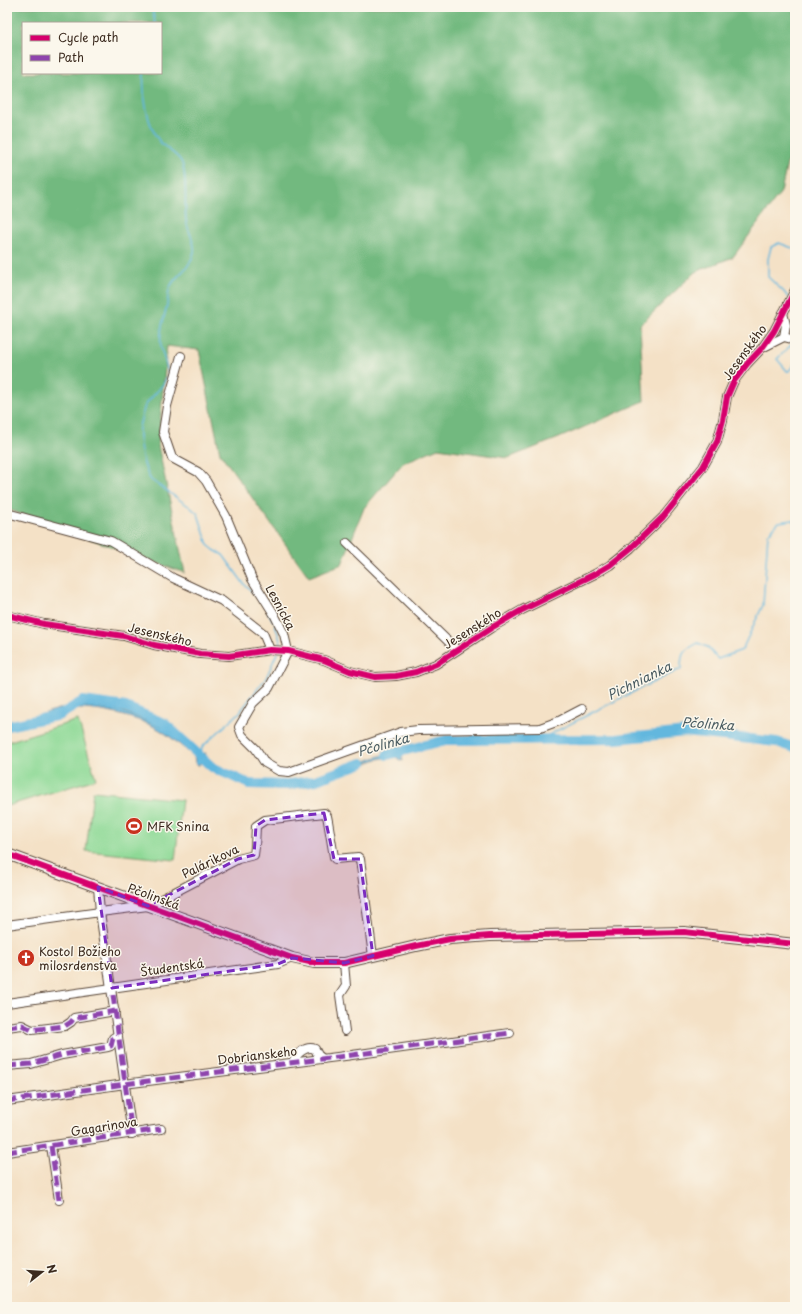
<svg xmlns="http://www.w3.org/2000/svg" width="802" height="1314" viewBox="0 0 802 1314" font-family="'Playpen Sans',sans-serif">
	<rect width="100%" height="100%" fill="#fbf7ec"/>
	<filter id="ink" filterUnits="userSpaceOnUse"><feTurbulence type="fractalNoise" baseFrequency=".025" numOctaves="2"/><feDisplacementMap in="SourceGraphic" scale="8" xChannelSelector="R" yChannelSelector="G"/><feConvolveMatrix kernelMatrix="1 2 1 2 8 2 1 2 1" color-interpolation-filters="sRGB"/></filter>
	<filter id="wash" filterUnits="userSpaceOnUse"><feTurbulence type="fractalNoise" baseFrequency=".012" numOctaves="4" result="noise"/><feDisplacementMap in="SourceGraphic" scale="16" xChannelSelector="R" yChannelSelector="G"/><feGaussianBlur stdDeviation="0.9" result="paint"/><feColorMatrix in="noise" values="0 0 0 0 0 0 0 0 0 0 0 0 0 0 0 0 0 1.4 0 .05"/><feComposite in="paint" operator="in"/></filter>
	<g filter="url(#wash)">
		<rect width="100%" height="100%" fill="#f4e1c6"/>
		<g fill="#8ed996" stroke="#64825a">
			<path d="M78 720 96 779 7 806V742Z"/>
			<path d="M93 791 182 800 175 860 86 851Z"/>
		</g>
		<path fill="#72b97f" stroke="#56724e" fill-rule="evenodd" d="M7 7H795V125L781 192 733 257 695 272 640 325 644 401 559 438 508 458 438 448 403 463 364 508 342 564 309 577 220 453 199 350 167 346 158 445 185 573 7 509ZM23 23H161V73H23Z"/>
		<path fill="#62b7de" stroke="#4e707e" d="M84 706 121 711 162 727 197 755 206 753 204 757C215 765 227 775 239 781 248 785 257 786 266 787 315 789 348 764 393 752L396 746 399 745 403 761 398 759 396 755 374 760 320 782 290 789 254 788 239 784 201 762 198 766 195 763 194 756C183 748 172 737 160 730 137 716 86 704 59 711 41 716 25 724 7 729V726L58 709Z"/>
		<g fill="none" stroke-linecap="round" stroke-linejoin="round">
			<g stroke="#62b7de" stroke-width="1.5">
				<path d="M152 7 155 23"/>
				<path d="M144 73C142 93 147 126 160 142 167 150 178 154 182 163 188 179 184 203 186 220 187 230 196 242 194 252 190 270 177 273 170 287 168 292 168 299 167 305 164 319 159 331 161 346 162 354 167 365 168 372 168 383 152 396 146 404 144 407 143 412 142 416 141 419 140 423 139 427 138 441 143 468 151 480L190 507 198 514 208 545 214 550 223 555 244 584 261 600"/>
				<path d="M788 297 783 291 768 277V259L771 247 779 243 795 249"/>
				<path d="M791 302 795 307"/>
				<path d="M794 342 777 359 788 372 795 363"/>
				<path d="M268 612 273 621"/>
				<path d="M275 624 281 644 279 648"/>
				<path d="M539 740C586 716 633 691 681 669 681 652 683 651 698 643L707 647 718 659 742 650 763 605 768 534 779 522 793 520 795 525"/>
				<path d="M201 755 202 747 239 713 266 678 277 653"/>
			</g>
			<g stroke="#62b7de" stroke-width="10">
				<path d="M7 726 60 715 83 701 126 707 164 723 212 767 249 784 286 785 316 780 362 763"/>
				<path d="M387 755 446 740 616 739 686 732 777 742 795 748"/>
			</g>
		</g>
	</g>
	<g filter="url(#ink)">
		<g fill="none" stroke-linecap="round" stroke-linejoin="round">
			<defs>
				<g id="minor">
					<path d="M783 313 786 325 784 337"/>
					<path d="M764 347 784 337 795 340"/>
					<path d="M181 356 167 406 163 432 172 458 198 472 206 481 226 516 252 579 274 614 284 634 288 651 269 688 253 703 239 727 242 735 256 749 265 763 279 771 289 772 401 732 418 730 540 728 559 721 582 709"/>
					<path d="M7 513 111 541 173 578 222 601 263 633 270 650"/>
					<path d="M347 543 457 650"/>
					<path d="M7 615 44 624 124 636 154 645 200 654 229 656 270 650 288 651 324 660 350 671 375 677 396 676 416 672 436 664 491 628 522 610 595 574 610 565 631 548 663 517 703 467 717 442 723 420 727 397 734 381 747 364 762 348 774 331 795 290"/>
					<path d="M98 887 100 912 132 1134"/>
					<path d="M7 925 100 912 148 906 238 859 254 855 255 847 256 826 265 820 324 813 327 816 328 821 334 857 335 859 358 857 360 859 373 956"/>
					<path d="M344 963 346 986 340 995 345 1031"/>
					<path d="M7 1003 278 964 292 958"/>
					<path d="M7 1027 22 1025 32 1030 65 1026 71 1022 74 1018 80 1017 115 1011"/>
					<path d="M293 1062C296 1054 306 1045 315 1049L318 1055 323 1059"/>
					<path d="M7 1066 31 1064 62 1055 108 1047 111 1046 113 1038 118 1035"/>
					<path d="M7 1101 132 1083 345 1056 510 1033"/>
					<path d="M51 1146 59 1200"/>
					<path d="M7 1152 161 1129"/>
				</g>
				<path id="major" d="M7 854 292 958 314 963H344L416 946 450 939 490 936 684 932 795 944"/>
			</defs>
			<use href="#minor" stroke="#574537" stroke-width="10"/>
			<use href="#major" stroke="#574537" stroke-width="12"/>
			<use href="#minor" stroke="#fff" stroke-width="8"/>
			<use href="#major" stroke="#fff" stroke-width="10"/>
			<g stroke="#8e44ad" stroke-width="5" stroke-dasharray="10 5" stroke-linecap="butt">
				<path d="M113 995 132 1134"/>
				<path d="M7 1027 22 1025 32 1030 65 1026 71 1022 74 1018 80 1017 115 1011"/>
				<path d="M7 1066 31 1064 62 1055 108 1047 111 1046 113 1038 118 1035"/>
				<path d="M7 1101 132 1083 345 1056 510 1033"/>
				<path d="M51 1146 59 1200"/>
				<path d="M7 1152 161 1129"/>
			</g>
			<defs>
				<g id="cycleway">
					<path d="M7 615 44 624 124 636 154 645 200 654 229 656 270 650 288 651 324 660 350 671 375 677 396 676 416 672 436 664 491 628 522 610 595 574 610 565 631 548 663 517 703 467 717 442 723 420 727 397 734 381 747 364 762 348 774 331 795 290"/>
					<path d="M7 854 292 958 314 963H344L416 946 450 939 490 936 684 932 795 944"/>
				</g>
			</defs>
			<use href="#cycleway" stroke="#fbf7ec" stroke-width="8"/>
			<use href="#cycleway" stroke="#d6006c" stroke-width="6"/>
		</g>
	</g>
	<path fill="#7b2cbf" fill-opacity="0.2" stroke="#7b2cbf" stroke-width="3" stroke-dasharray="8 5" stroke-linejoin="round" d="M324 813 334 859H360L373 956 344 963 292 958 278 964 112 988 98 887 148 906 238 859 254 855 256 826 265 820Z"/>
	<defs>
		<symbol id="stadium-disc" viewBox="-11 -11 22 22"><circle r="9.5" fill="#c8321e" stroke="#fbf7ec"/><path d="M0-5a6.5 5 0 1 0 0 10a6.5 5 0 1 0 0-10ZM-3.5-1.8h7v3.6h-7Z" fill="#fff"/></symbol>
		<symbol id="church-disc" viewBox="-11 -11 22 22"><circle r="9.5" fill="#c8321e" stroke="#fbf7ec"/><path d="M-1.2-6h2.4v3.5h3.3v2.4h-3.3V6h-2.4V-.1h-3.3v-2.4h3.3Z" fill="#fff"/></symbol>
	</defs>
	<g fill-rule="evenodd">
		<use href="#stadium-disc" x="124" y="816" width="20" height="20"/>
		<use href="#church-disc" x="16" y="948" width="20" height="20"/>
	</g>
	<g text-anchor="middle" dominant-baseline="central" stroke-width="3" stroke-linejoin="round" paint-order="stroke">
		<g font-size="12" fill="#3b2a1e" stroke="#fbf7ec">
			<text transform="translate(744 352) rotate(-54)">Jesenského</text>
			<text transform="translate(281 607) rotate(62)">Lesnícka</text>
			<text transform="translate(472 628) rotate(-32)">Jesenského</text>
			<text transform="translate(160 634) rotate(13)">Jesenského</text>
			<text transform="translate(210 861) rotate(-26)">Palárikova</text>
			<text transform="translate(154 896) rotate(20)">Pčolinská</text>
			<text transform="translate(172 967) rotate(-8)">Študentská</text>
			<text transform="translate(257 1055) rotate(-7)">Dobrianskeho</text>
			<text transform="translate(104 1126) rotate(-9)">Gagarinova</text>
		</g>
		<g font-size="12" fill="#3b2a1e" stroke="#fbf7ec" text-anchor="start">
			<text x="147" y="826">MFK Snina</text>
			<text x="39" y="951">Kostol Božieho<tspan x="39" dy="14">milosrdenstva</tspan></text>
		</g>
		<g font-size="13" font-style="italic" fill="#495b61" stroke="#fbf7ec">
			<text transform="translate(639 680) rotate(-26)">Pichnianka</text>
			<text transform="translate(708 723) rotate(4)">Pčolinka</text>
			<text transform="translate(383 744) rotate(-16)">Pčolinka</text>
		</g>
	</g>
	<rect width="802" height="1314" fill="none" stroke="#fbf7ec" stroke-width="24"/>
	<rect x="22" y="22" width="140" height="52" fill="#fbf7ec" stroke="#aea59a"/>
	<rect x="30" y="35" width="20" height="6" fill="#d6006c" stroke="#aea59a"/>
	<text x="58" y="42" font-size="12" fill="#3b2a1e">Cycle path</text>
	<rect x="30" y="55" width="20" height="6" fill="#8e44ad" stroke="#aea59a"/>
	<text x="58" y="62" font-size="12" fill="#3b2a1e">Path</text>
	<g transform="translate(42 1272) rotate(73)" stroke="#fbf7ec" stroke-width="3" paint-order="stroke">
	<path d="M0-3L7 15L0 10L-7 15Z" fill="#3b2a1e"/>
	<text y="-6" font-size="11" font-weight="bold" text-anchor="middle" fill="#3b2a1e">N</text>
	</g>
</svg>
